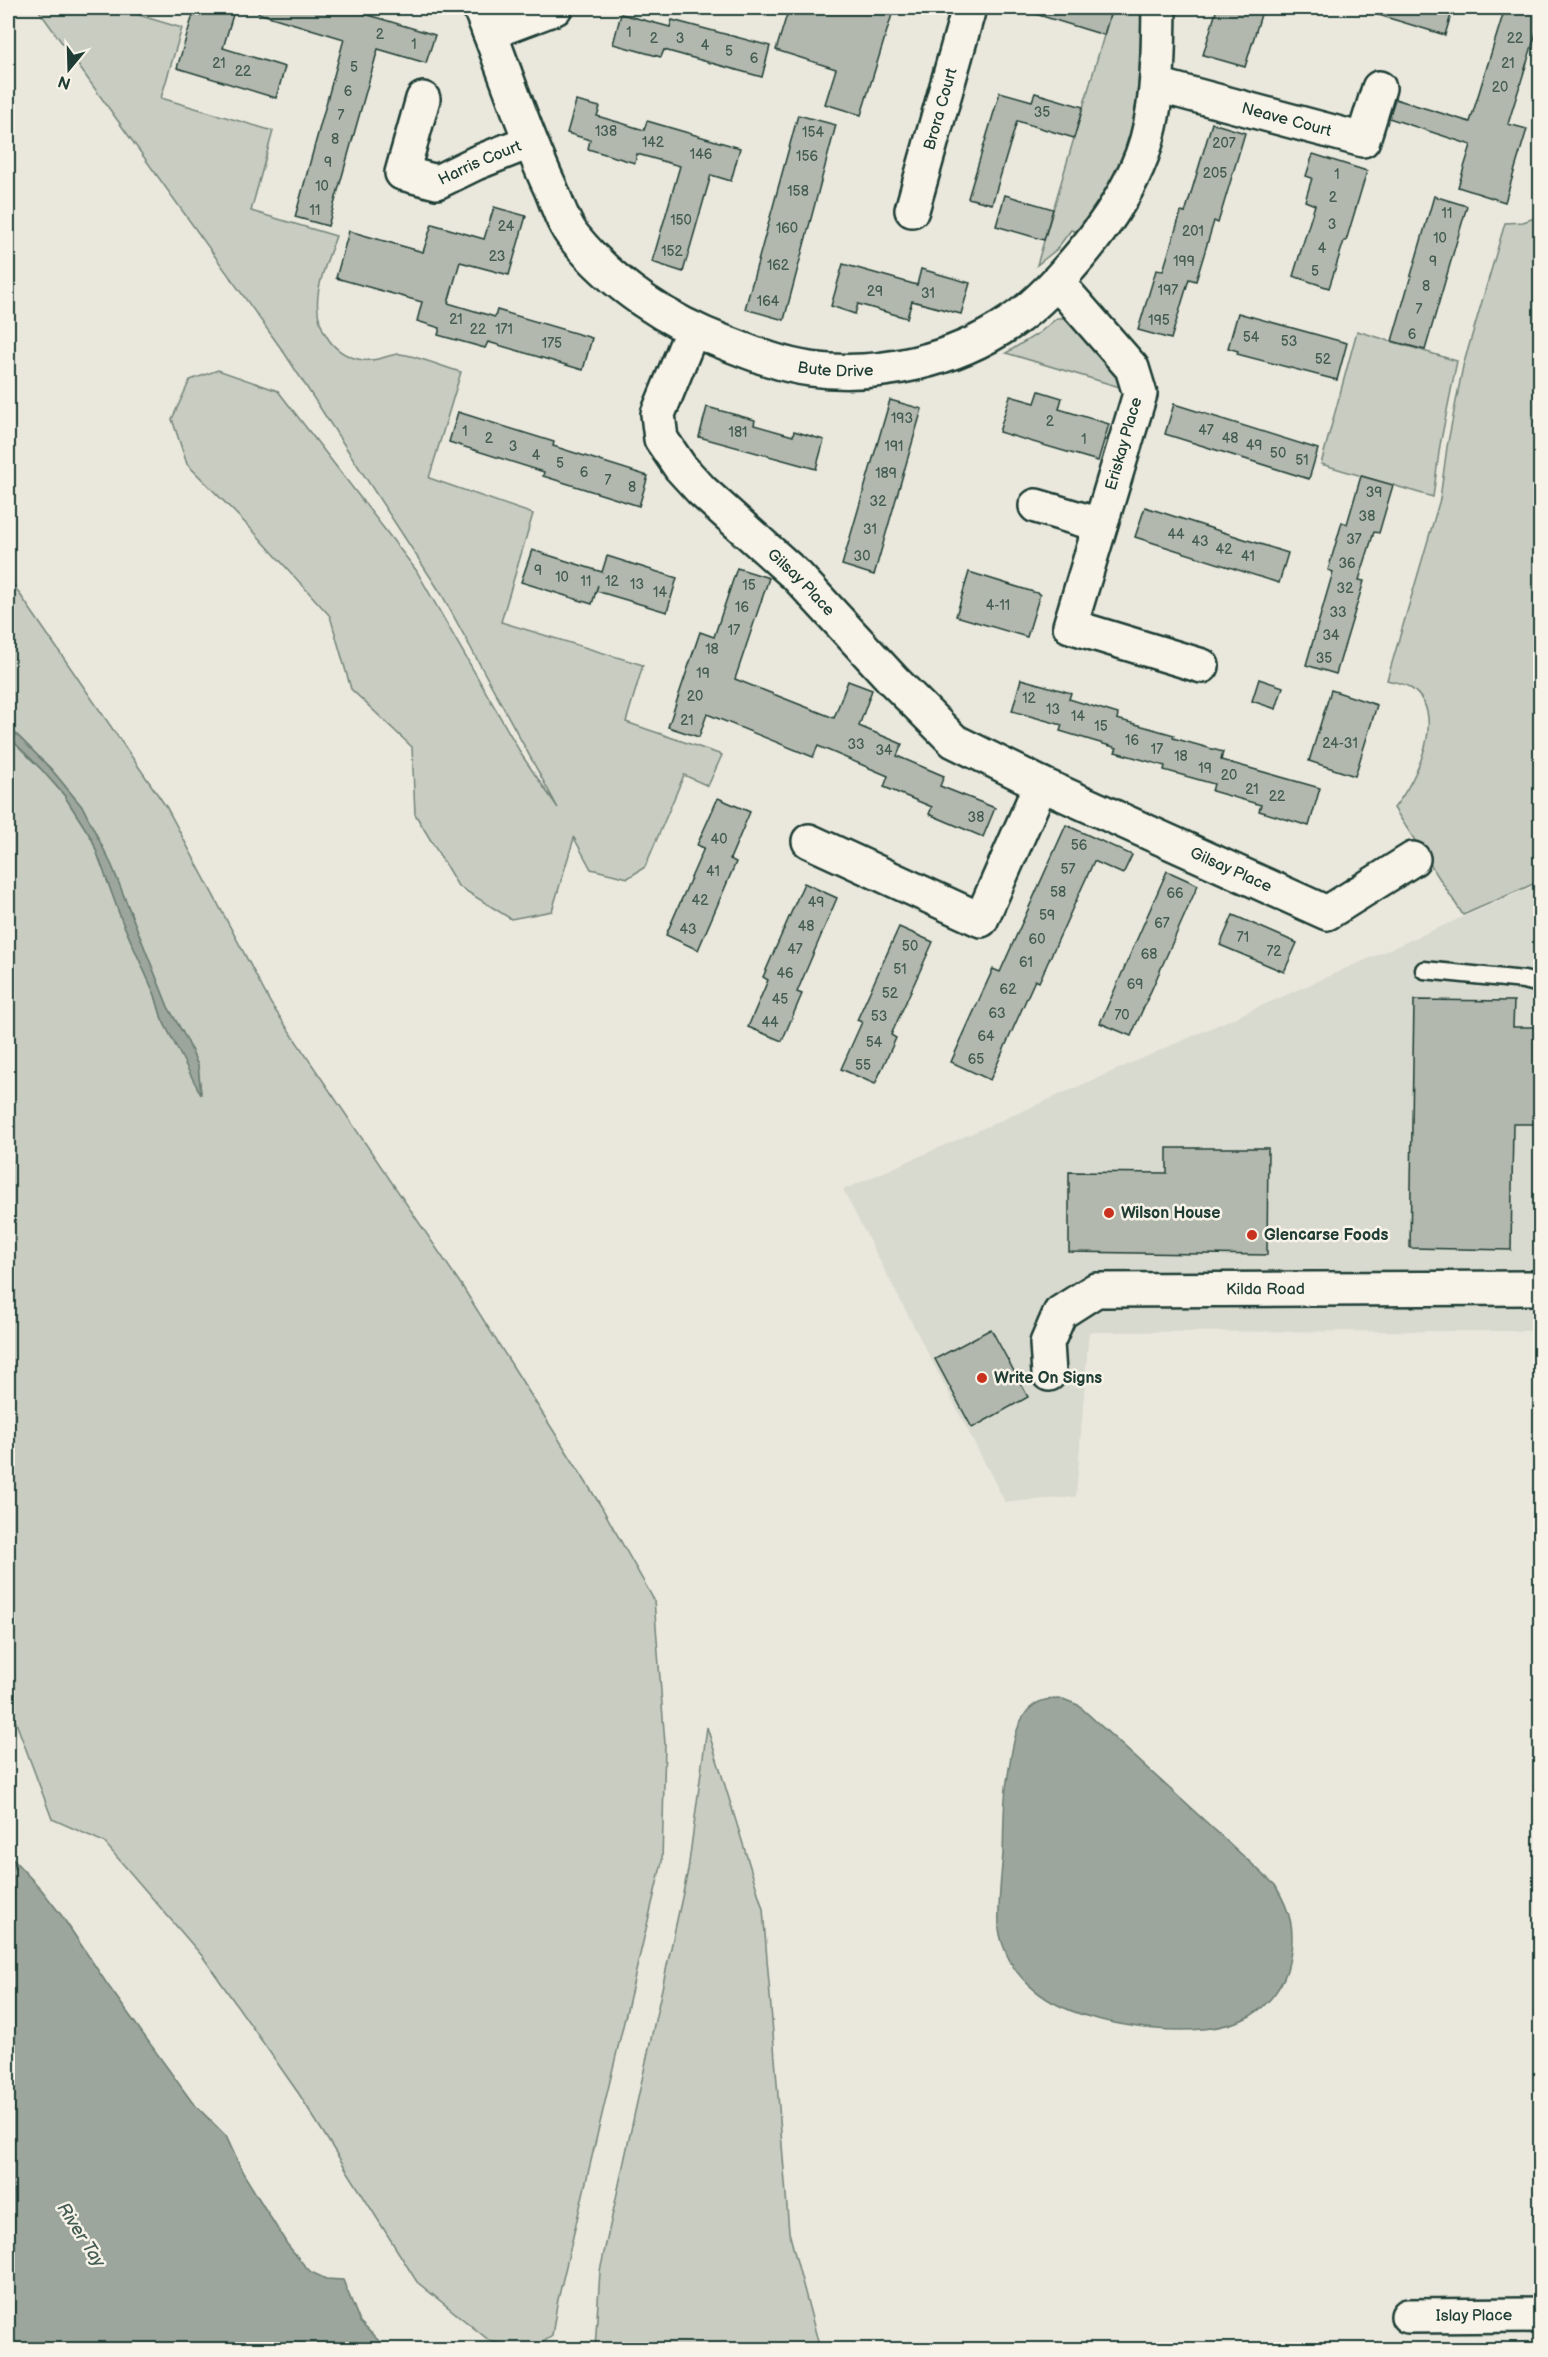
<svg xmlns="http://www.w3.org/2000/svg" width="1548" height="2357" viewBox="0 0 1548 2357" font-family="'Balsamiq Sans',sans-serif">
	<rect width="100%" height="100%" fill="#eae8dd"/>
	<filter id="ink" filterUnits="userSpaceOnUse"><feTurbulence type="fractalNoise" baseFrequency=".0167" numOctaves="2"/><feDisplacementMap in="SourceGraphic" scale="12" xChannelSelector="R" yChannelSelector="G"/><feConvolveMatrix kernelMatrix="1 2 1 2 8 2 1 2 1" color-interpolation-filters="sRGB"/></filter>
	<g filter="url(#ink)">
		<path fill="#d9dacf" d="M1540 883V1331L1089 1332 1076 1497 1005 1502 843 1190Z"/>
		<g fill="#c8ccc1" stroke="#74847a" stroke-width="1.5">
			<path d="M37 8H115L182 28 161 98 273 131 251 211 336 236C324 270 305 307 329 340 337 351 350 358 363 360 377 362 386 355 399 354 412 354 446 368 461 372L429 478 533 514 501 622 643 665 626 722 722 755 708 786 684 775 645 867 628 878 591 869 574 838 552 911 511 919 458 886 415 814 412 747 351 689 330 616 255 533 187 464 172 419 190 380 218 370 278 391 416 570 523 757 558 808 442 595 285 354Z"/>
			<path d="M1112 8H1141C1141 71 1139 134 1108 191 1100 206 1089 220 1080 233L1071 230 1056 250 1037 265Z"/>
			<path d="M1540 216V881L1463 915 1394 808C1416 781 1450 712 1409 687 1403 683 1394 682 1387 680L1440 499 1447 447 1463 366 1505 223 1523 222Z"/>
			<path d="M1057 318H1065L1111 363 1123 388 1006 353 1039 333Z"/>
			<path d="M1357 331 1457 361 1440 445 1433 497 1321 464Z"/>
			<path d="M8 577 167 808 271 1004 462 1286 601 1506 654 1600 665 1744 662 1862 557 2304 552 2336 533 2349H521L490 2341 417 2282 299 2094 203 1957 104 1842 52 1819 8 1701V736L42 770 64 795 92 839 122 921 155 995 162 1019 201 1093 198 1066 187 1040 168 1007 112 866 83 808 51 769 8 726Z"/>
			<path d="M707 1727 763 1909 789 2232 820 2349H595L600 2271 688 1870Z"/>
		</g>
		<g fill="#9ca69c" stroke="#6a7c72" stroke-width="1.5">
			<path d="M8 726 51 769 83 808 112 866 168 1007 187 1040 198 1066 201 1095 162 1019 155 995 122 921 92 839 64 795 42 770 8 736Z"/>
			<path d="M1063 1699 1078 1705 1275 1885C1291 1912 1296 1931 1289 1962 1285 1984 1269 2005 1250 2016 1203 2043 1097 2027 1052 2002 1036 1993 1018 1977 1010 1961 1005 1952 999 1936 999 1926 998 1902 1001 1878 1003 1854 1004 1830 1003 1805 1007 1781 1012 1755 1013 1708 1045 1700 1051 1699 1058 1699 1063 1699Z"/>
			<path d="M8 1854 41 1889 62 1916 107 1984 192 2102 226 2136 243 2173 287 2244 304 2265 311 2272 326 2279 343 2280 360 2322 387 2349H8Z"/>
		</g>
		<g fill="#b2b8ae" stroke="#1f3d34" stroke-width="1.5">
			<path d="M195 8H235L223 48 285 67 276 98 177 68Z"/>
			<path d="M259 8H345L435 35 426 63 378 49 328 226 295 217 344 39 258 13Z"/>
			<path d="M789 8H894L861 115 825 104 836 69 776 50Z"/>
			<path d="M1033 8H1112L1104 35 1032 13Z"/>
			<path d="M1217 8H1263L1245 67 1203 55Z"/>
			<path d="M1373 8H1453L1445 35 1372 13Z"/>
			<path d="M1505 8H1540V20L1508 124 1527 129 1505 202 1458 187 1471 145 1389 118 1395 99 1470 122Z"/>
			<path d="M621 14 670 27 672 20 770 46 762 77 664 50 661 57 613 44Z"/>
			<path d="M1000 92 1032 101 1035 93 1083 107 1074 138 1017 121 992 204 968 198Z"/>
			<path d="M576 101 600 107 597 116 621 123 644 130 647 121 740 148 731 181 711 175 683 272 652 262 680 166 637 154 635 163 588 149 590 140 567 133Z"/>
			<path d="M798 115 836 125 784 320 745 309Z"/>
			<path d="M1212 123 1245 133 1218 223 1214 221 1196 281 1189 279 1171 339 1138 330 1156 270 1163 271 1181 212 1185 213Z"/>
			<path d="M1313 154 1367 171 1346 241H1344L1329 288 1293 276 1315 205 1305 201 1312 178 1306 176Z"/>
			<path d="M1005 195 1053 209 1044 240 996 226Z"/>
			<path d="M1434 196 1467 206 1425 350 1392 341Z"/>
			<path d="M494 207 526 216 509 275 460 262 448 303 495 317 497 310 592 338 583 370 488 342 485 348 438 335 440 328 417 321 422 302 336 278 349 231 423 252 432 224 484 239Z"/>
			<path d="M843 264 917 285 921 269 970 283 961 314 912 301 907 318 858 304 855 314 831 306Z"/>
			<path d="M1238 313 1347 343 1337 380 1237 354 1238 351 1228 348Z"/>
			<path d="M1039 391 1062 398 1059 409 1109 424 1098 461 999 432 1010 396 1035 403Z"/>
			<path d="M890 400 922 409 874 575 842 565Z"/>
			<path d="M1174 404 1318 449 1309 479 1165 434Z"/>
			<path d="M707 407 755 420 754 425 793 436 794 431 824 440 816 469 699 437Z"/>
			<path d="M458 412 554 442 553 446 648 476 639 506 543 476 544 472 449 442Z"/>
			<path d="M1361 476 1393 485 1379 533 1374 532 1359 580 1364 581 1336 674 1306 665 1333 572 1328 570 1342 522 1347 524Z"/>
			<path d="M1145 507 1288 553 1279 583 1135 537Z"/>
			<path d="M532 550 602 572 607 556 677 578 667 612 596 591 598 585 592 604 521 582Z"/>
			<path d="M737 568 769 578 735 679 834 718 848 681 872 690 859 726 902 744 897 756 944 776 940 786 995 808 983 837 929 814 932 807 884 787 888 776 818 746 813 757 707 714 699 737 668 727 700 632 714 637Z"/>
			<path d="M969 572 1040 594 1027 637 956 616Z"/>
			<path d="M1021 679 1071 693 1069 699 1118 714 1117 719 1174 735 1173 738 1223 752 1221 760 1320 788 1309 826 1259 811 1261 805 1212 791 1214 784 1164 770 1165 766 1115 752 1117 748 1060 731 1062 725 1012 711Z"/>
			<path d="M1259 679 1283 687 1276 709 1252 701Z"/>
			<path d="M1331 690 1377 705 1355 776 1309 761Z"/>
			<path d="M718 798 750 812 730 859 736 862 698 950 666 935 704 848 697 845Z"/>
			<path d="M1066 825 1132 855 1123 874 1094 861 1039 982 1035 980 990 1080 951 1062 993 969 1000 972Z"/>
			<path d="M1167 871 1198 885 1131 1036 1100 1023Z"/>
			<path d="M804 883 837 898 797 992 802 994 782 1041 748 1027 768 980 763 977Z"/>
			<path d="M1233 915 1297 943 1284 972 1220 945Z"/>
			<path d="M899 927 933 942 891 1035 896 1038 875 1084 841 1069 862 1022 857 1020Z"/>
			<path d="M1414 1000 1514 1001 1513 1027H1540V1124H1513L1511 1250 1410 1248Z"/>
			<path d="M1167 1148H1268L1267 1255 1069 1252V1172L1167 1173Z"/>
			<path d="M991 1329 1028 1397 972 1428 935 1359Z"/>
		</g>
		<g fill="none" stroke-linecap="round" stroke-linejoin="round">
			<defs>
				<path id="lane" d="M1424 970 1524 980 1540 984"/>
				<g id="street">
					<path d="M489 31 507 26 555 8"/>
					<path id="s1" d="M1157 85 1363 140 1379 88"/>
					<path id="s2" d="M423 99 402 173 437 182 476 163 529 142"/>
					<path id="s3" d="M912 210 969 8"/>
					<path d="M1055 284 1069 296 1132 368 1140 394 1070 626 1202 666"/>
					<path id="s4" d="M692 331 658 414 661 439 680 467 702 491 798 577 893 680 954 741 1041 784 1327 913 1413 859"/>
					<path d="M1036 506 1100 525"/>
					<path d="M809 841 981 920 1041 784"/>
					<path id="s5" d="M1049 1374 1047 1343 1060 1313 1096 1290 1540 1288"/>
					<path id="s6" d="M1408 2316 1540 2315"/>
				</g>
				<g id="secondary">
					<path id="s7" d="M480 8C504 67 523 129 550 187 557 203 563 224 574 237 613 285 668 322 726 343 754 354 781 365 810 369 878 378 954 361 1011 322 1038 304 1061 278 1082 253 1107 223 1128 192 1142 155 1159 108 1158 57 1159 8"/>
				</g>
			</defs>
			<use href="#lane" stroke="#1f3d34" stroke-width="21"/>
			<use href="#street" stroke="#1f3d34" stroke-width="38"/>
			<use href="#secondary" stroke="#1f3d34" stroke-width="38"/>
			<use href="#lane" stroke="#f7f3e8" stroke-width="16"/>
			<use href="#street" stroke="#f7f3e8" stroke-width="33"/>
			<use href="#secondary" stroke="#f7f3e8" stroke-width="33"/>
		</g>
	</g>
	<g fill="#c8321e" stroke="#f7f3e8" stroke-width="2">
		<circle cx="1109" cy="1213" r="6"/>
		<circle cx="1252" cy="1235" r="6"/>
		<circle cx="982" cy="1378" r="6"/>
	</g>
	<g text-anchor="middle" dominant-baseline="central" stroke-width="5" stroke-linejoin="round" paint-order="stroke">
		<g font-size="14" fill="#445c52">
			<text x="629" y="32">1</text>
			<text x="380" y="34">2</text>
			<text x="654" y="38">2</text>
			<text x="680" y="38">3</text>
			<text x="1515" y="38">22</text>
			<text x="414" y="44">1</text>
			<text x="705" y="45">4</text>
			<text x="729" y="51">5</text>
			<text x="754" y="58">6</text>
			<text x="219" y="63">21</text>
			<text x="1508" y="63">21</text>
			<text x="354" y="67">5</text>
			<text x="243" y="71">22</text>
			<text x="1500" y="87">20</text>
			<text x="348" y="91">6</text>
			<text x="1042" y="112">35</text>
			<text x="341" y="115">7</text>
			<text x="606" y="131">138</text>
			<text x="813" y="132">154</text>
			<text x="335" y="139">8</text>
			<text x="653" y="142">142</text>
			<text x="1224" y="143">207</text>
			<text x="701" y="154">146</text>
			<text x="807" y="156">156</text>
			<text x="328" y="162">9</text>
			<text x="1215" y="173">205</text>
			<text x="1337" y="174">1</text>
			<text x="322" y="186">10</text>
			<text x="798" y="191">158</text>
			<text x="1333" y="197">2</text>
			<text x="315" y="210">11</text>
			<text x="1447" y="213">11</text>
			<text x="681" y="220">150</text>
			<text x="1332" y="224">3</text>
			<text x="506" y="226">24</text>
			<text x="787" y="228">160</text>
			<text x="1193" y="231">201</text>
			<text x="1440" y="238">10</text>
			<text x="1322" y="248">4</text>
			<text x="672" y="251">152</text>
			<text x="497" y="256">23</text>
			<text x="1184" y="261">199</text>
			<text x="1433" y="261">9</text>
			<text x="778" y="265">162</text>
			<text x="1315" y="271">5</text>
			<text x="1426" y="286">8</text>
			<text x="1168" y="290">197</text>
			<text x="875" y="291">29</text>
			<text x="928" y="293">31</text>
			<text x="768" y="301">164</text>
			<text x="1419" y="309">7</text>
			<text x="456" y="319">21</text>
			<text x="1159" y="320">195</text>
			<text x="478" y="329">22</text>
			<text x="504" y="329">171</text>
			<text x="1412" y="334">6</text>
			<text x="1251" y="337">54</text>
			<text x="1289" y="341">53</text>
			<text x="552" y="343">175</text>
			<text x="1323" y="359">52</text>
			<text x="902" y="418">193</text>
			<text x="1050" y="421">2</text>
			<text x="1206" y="430">47</text>
			<text x="465" y="431">1</text>
			<text x="738" y="432">181</text>
			<text x="489" y="438">2</text>
			<text x="1230" y="438">48</text>
			<text x="1084" y="439">1</text>
			<text x="1254" y="445">49</text>
			<text x="513" y="446">3</text>
			<text x="894" y="446">191</text>
			<text x="1278" y="453">50</text>
			<text x="536" y="455">4</text>
			<text x="1302" y="460">51</text>
			<text x="560" y="463">5</text>
			<text x="584" y="472">6</text>
			<text x="886" y="473">189</text>
			<text x="608" y="480">7</text>
			<text x="632" y="487">8</text>
			<text x="1374" y="492">39</text>
			<text x="878" y="501">32</text>
			<text x="1367" y="516">38</text>
			<text x="870" y="529">31</text>
			<text x="1176" y="534">44</text>
			<text x="1354" y="539">37</text>
			<text x="1200" y="541">43</text>
			<text x="1224" y="549">42</text>
			<text x="862" y="556">30</text>
			<text x="1248" y="556">41</text>
			<text x="1347" y="563">36</text>
			<text x="538" y="570">9</text>
			<text x="562" y="577">10</text>
			<text x="586" y="581">11</text>
			<text x="612" y="581">12</text>
			<text x="637" y="584">13</text>
			<text x="749" y="585">15</text>
			<text x="1345" y="588">32</text>
			<text x="660" y="592">14</text>
			<text x="998" y="605">4-11</text>
			<text x="742" y="607">16</text>
			<text x="1338" y="612">33</text>
			<text x="734" y="630">17</text>
			<text x="1331" y="635">34</text>
			<text x="712" y="649">18</text>
			<text x="1324" y="658">35</text>
			<text x="703" y="673">19</text>
			<text x="695" y="696">20</text>
			<text x="1029" y="698">12</text>
			<text x="1053" y="709">13</text>
			<text x="1078" y="716">14</text>
			<text x="687" y="720">21</text>
			<text x="1101" y="726">15</text>
			<text x="1132" y="740">16</text>
			<text x="1340" y="743">24-31</text>
			<text x="856" y="744">33</text>
			<text x="1157" y="749">17</text>
			<text x="884" y="750">34</text>
			<text x="1181" y="756">18</text>
			<text x="1205" y="768">19</text>
			<text x="1229" y="775">20</text>
			<text x="1252" y="789">21</text>
			<text x="1277" y="796">22</text>
			<text x="976" y="817">38</text>
			<text x="719" y="839">40</text>
			<text x="1079" y="845">56</text>
			<text x="1068" y="869">57</text>
			<text x="713" y="871">41</text>
			<text x="1058" y="892">58</text>
			<text x="1175" y="893">66</text>
			<text x="700" y="900">42</text>
			<text x="816" y="902">49</text>
			<text x="1047" y="915">59</text>
			<text x="1162" y="923">67</text>
			<text x="806" y="926">48</text>
			<text x="688" y="929">43</text>
			<text x="1243" y="937">71</text>
			<text x="1037" y="939">60</text>
			<text x="910" y="946">50</text>
			<text x="795" y="949">47</text>
			<text x="1274" y="951">72</text>
			<text x="1149" y="954">68</text>
			<text x="1026" y="962">61</text>
			<text x="900" y="969">51</text>
			<text x="785" y="973">46</text>
			<text x="1135" y="984">69</text>
			<text x="1008" y="989">62</text>
			<text x="890" y="993">52</text>
			<text x="780" y="999">45</text>
			<text x="997" y="1013">63</text>
			<text x="1122" y="1015">70</text>
			<text x="879" y="1016">53</text>
			<text x="770" y="1022">44</text>
			<text x="986" y="1036">64</text>
			<text x="874" y="1042">54</text>
			<text x="976" y="1059">65</text>
			<text x="863" y="1065">55</text>
		</g>
		<g font-size="16" fill="#1f3d34" stroke="#f7f3e8">
			<text stroke="none"><textPath href="#s3" startOffset="105">Brora Court</textPath></text>
			<text stroke="none"><textPath href="#s1" startOffset="134">Neave Court</textPath></text>
			<text stroke="none"><textPath href="#s2" startOffset="160">Harris Court</textPath></text>
			<text stroke="none"><textPath href="#s7" startOffset="549">Bute Drive</textPath></text>
			<text transform="translate(1124 444) rotate(-74)">Eriskay Place</text>
			<text stroke="none"><textPath href="#s4" startOffset="316">Gilsay Place</textPath></text>
			<text stroke="none"><textPath href="#s4" startOffset="842">Gilsay Place</textPath></text>
			<text stroke="none"><textPath href="#s5" startOffset="276">Kilda Road</textPath></text>
			<text stroke="none"><textPath href="#s6" startOffset="66">Islay Place</textPath></text>
		</g>
		<g font-size="16" font-weight="bold" fill="#1f3d34" stroke="#f7f3e8" text-anchor="start">
			<text x="1121" y="1213">Wilson House</text>
			<text x="1264" y="1235">Glencarse Foods</text>
			<text x="994" y="1378">Write On Signs</text>
		</g>
		<g font-size="18" font-style="italic" fill="#445c53" stroke="#f7f3e8">
			<text transform="translate(81 2235) rotate(57)">River Tay</text>
		</g>
	</g>
	<rect width="1548" height="2357" fill="none" stroke="#f7f3e8" stroke-width="30"/>
	<rect x="15" y="15" width="1518" height="2327" fill="none" stroke="#1f3d34" stroke-width="2" filter="url(#ink)"/>
	<g transform="translate(69 69) rotate(199)" stroke="#f7f3e8" stroke-width="4.5" paint-order="stroke">
	<path d="M0-4.5L10 22L0 15L-10 22Z" fill="#1f3d34"/>
	<text y="-9" font-size="16" font-weight="bold" text-anchor="middle" fill="#1f3d34">N</text>
	</g>
</svg>
